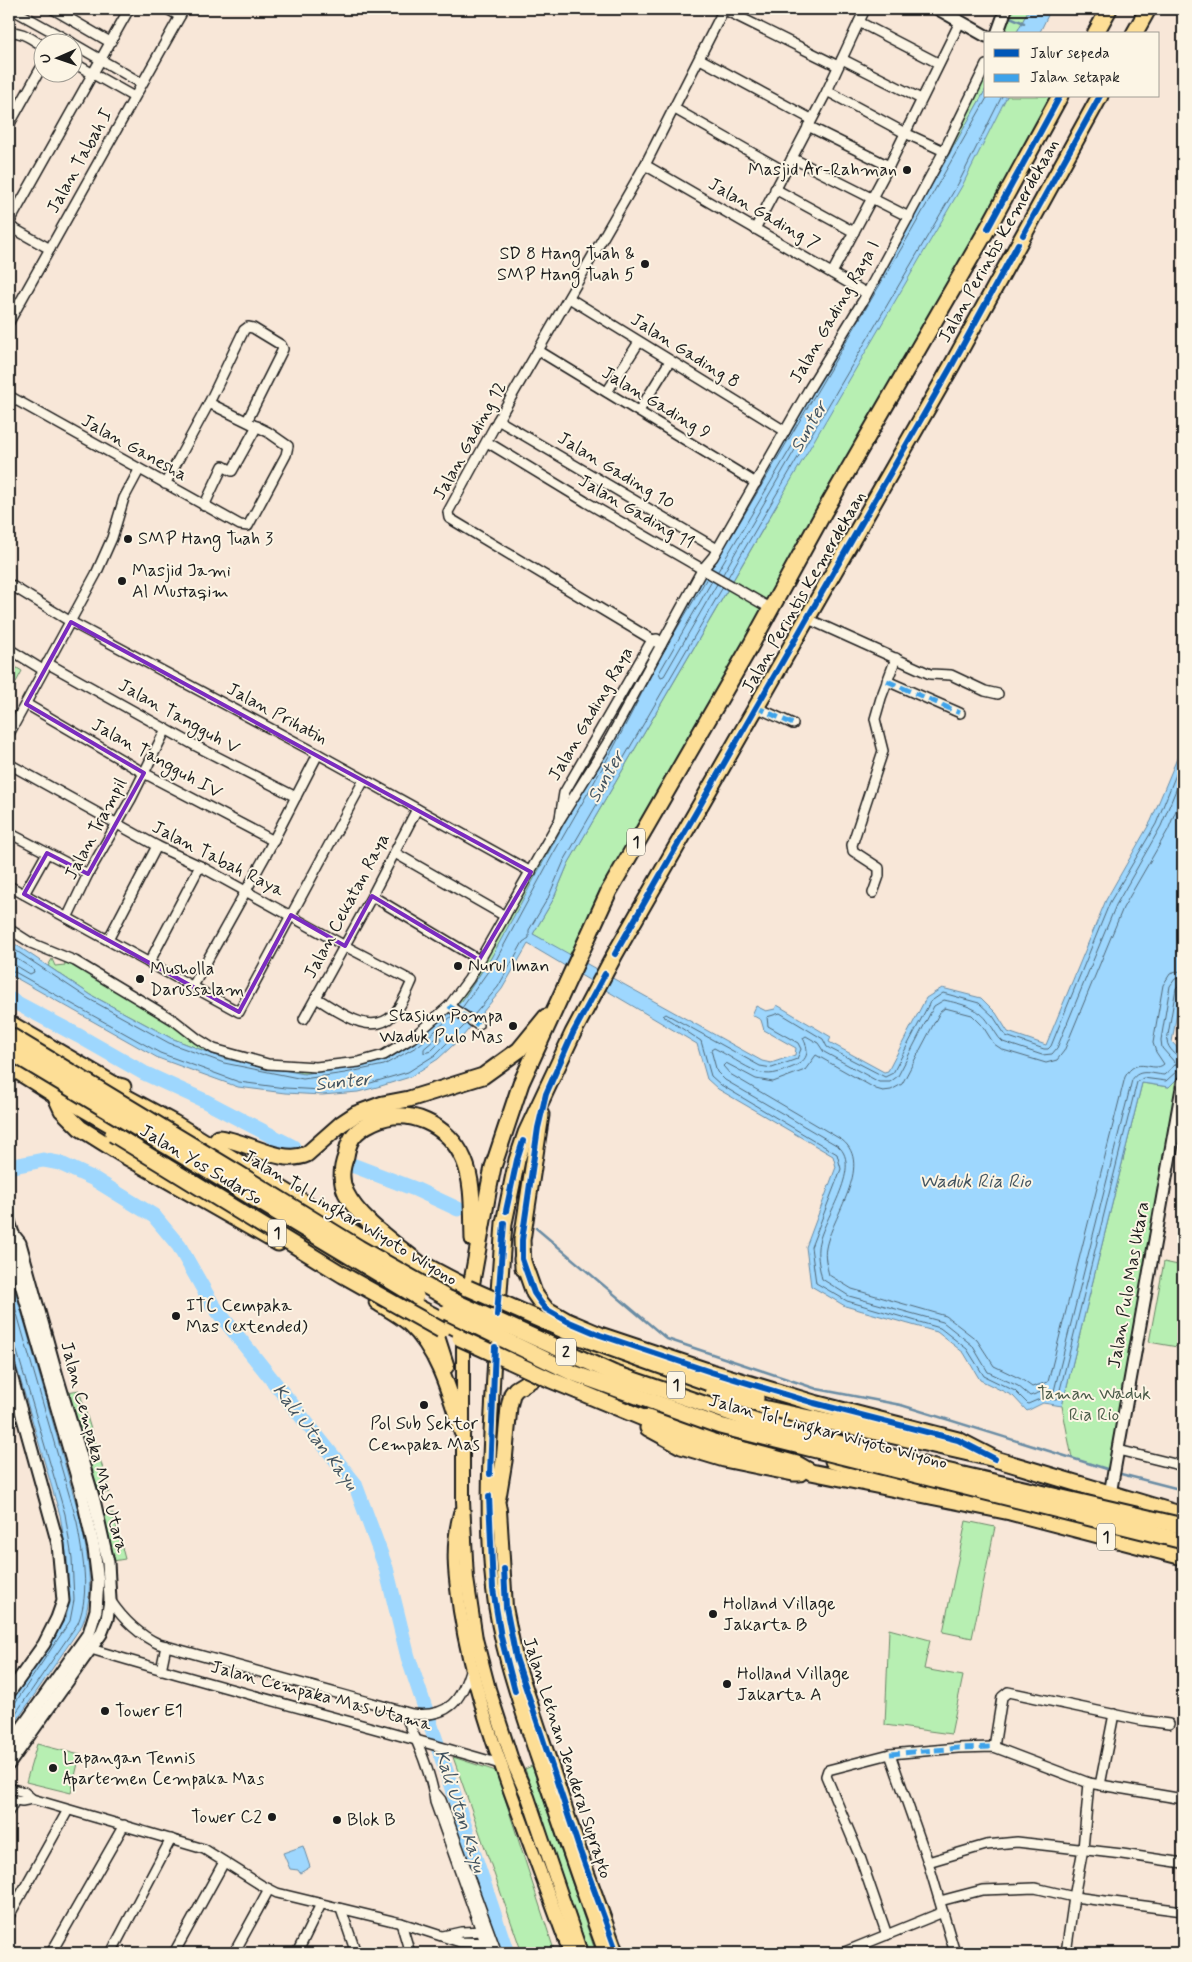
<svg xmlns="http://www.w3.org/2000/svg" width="1192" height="1962" viewBox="0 0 1192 1962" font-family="Mynerve,sans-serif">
	<rect width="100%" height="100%" fill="#f8e7d8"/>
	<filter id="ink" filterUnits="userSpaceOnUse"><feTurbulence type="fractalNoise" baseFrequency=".02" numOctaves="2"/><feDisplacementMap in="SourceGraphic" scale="10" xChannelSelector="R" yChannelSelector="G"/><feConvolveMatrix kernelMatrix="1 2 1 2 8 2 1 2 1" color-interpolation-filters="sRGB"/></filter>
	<g filter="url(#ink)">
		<g fill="#b7efb2" stroke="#6a8667">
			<path d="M1006 9H1029L1016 34H997Z"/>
			<path d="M986 66V89L950 154 609 746 491 958 462 1001 442 1019 415 1042 383 1060 304 1074 225 1059 171 1038 91 995 48 966 52 959 55 966 65 965 63 955 198 1039 250 1059 316 1067 384 1054 449 1006 820 372Z"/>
			<path d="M1007 96H1060L577 960 533 934 553 900 568 864 767 522Z"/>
			<path d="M9 663 22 671 15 684 9 680Z"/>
			<path d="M1181 1075 1114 1471 1072 1458 1062 1406 1142 1083 1169 1087Z"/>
			<path d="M1164 1262 1183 1266V1348L1149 1342Z"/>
			<path d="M79 1390 110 1492 92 1495 98 1516 113 1513 125 1559 107 1562 108 1582 101 1634 9 1764V1746L88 1633 98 1582 62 1393Z"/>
			<path d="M966 1521 995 1527 972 1638 943 1632Z"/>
			<path d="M889 1629 930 1640 924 1669 963 1676 951 1734 885 1725Z"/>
			<path d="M37 1744 80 1755 71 1793 26 1782Z"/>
			<path d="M453 1757 496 1771 555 1953H522Z"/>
			<path d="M532 1766 596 1953H589L525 1769Z"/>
		</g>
		<g fill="#9ed7fe" stroke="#6a8ca4">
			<path d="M1029 9H1051L1039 34H1016Z"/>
			<path d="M986 89V96H1007L962 186 568 864 553 900 533 934 762 1061 771 1063 795 1055 796 1048 764 1030 761 1020 752 1015 756 1006 766 1011 775 1009 777 1005 831 1037 829 1042 884 1072 888 1071 926 998 942 988 981 998 996 1013 1008 1032 1046 1045 1106 900 1151 821 1183 744V976L1172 1042 1183 1054V1078L1181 1075 1169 1087 1142 1083 1062 1406 1043 1403 1027 1411 1013 1396 980 1380 964 1353 937 1332 845 1306 811 1286 806 1247 836 1167 833 1156 718 1089 707 1079 697 1044 528 944 502 989 463 1036 438 1059 410 1077 381 1086 358 1092 322 1095 285 1093 238 1087 158 1058 9 974V940L91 995 171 1038 225 1059 304 1074 383 1060 415 1042 462 1001 491 958 663 642 907 229Z"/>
			<path d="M9 1268 81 1521C87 1555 96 1592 82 1625L9 1732V1703L66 1618 69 1600 67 1558 60 1515 9 1341Z"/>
			<path d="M303 1846 310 1867 300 1873 298 1870 290 1869 283 1853Z"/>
		</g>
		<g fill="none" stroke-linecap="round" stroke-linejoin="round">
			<g stroke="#506776" stroke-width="1">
				<path d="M731 537 911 232 988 96"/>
				<path d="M718 571 792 446 796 445V448L723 574"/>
				<path d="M728 577 958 184 1002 96"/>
				<path d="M712 581 659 673 661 677 664 676 717 584"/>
				<path d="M672 637 707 578"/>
				<path d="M1183 757 1156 824 1110 902 1051 1046 1048 1049H1044L1006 1036 993 1016 979 1003 943 993 930 1002 893 1073 885 1077 827 1047 823 1039 780 1013 767 1017 768 1026 798 1043 801 1049 797 1059 772 1068 760 1066 666 1014 663 1016 701 1041 711 1076 721 1085 837 1154 841 1169 811 1247 816 1283 847 1301 940 1328 967 1349 984 1376 1015 1391 1028 1404 1042 1398 1056 1400 1058 1398 1137 1082 1143 1078 1166 1081 1177 1071H1183"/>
				<path d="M1183 773 1161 826 1116 905 1057 1048 1052 1054 1042 1055 1003 1042C997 1037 994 1029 989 1023 979 1007 961 1004 944 1000L934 1006 898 1076 890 1082H879L824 1052 818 1043 806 1036 803 1038C812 1055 805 1063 788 1069 778 1073 769 1076 758 1072 743 1066 728 1055 714 1048L711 1050 717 1072 725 1080 838 1146C864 1168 820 1222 818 1248 817 1257 820 1271 822 1279L849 1296 943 1322 972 1345 988 1372 1018 1386 1030 1396 1041 1392 1052 1393 1054 1391 1132 1080C1139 1068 1152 1074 1164 1075L1176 1064 1162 1048 1161 1040 1170 986 1175 979 1183 977"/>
				<path d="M1183 793 1168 830 1123 908 1064 1051 1057 1060 1046 1063 1003 1050 994 1044 982 1025 972 1015 945 1008 940 1012 902 1084 891 1090 883 1091 876 1089 816 1055 805 1070 773 1082 756 1079 726 1063 723 1066 730 1074 842 1140C874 1165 831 1218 826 1248 824 1256 827 1267 829 1275L852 1289 946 1316 977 1340 994 1366 1021 1379 1032 1387 1048 1382 1125 1077C1137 1054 1153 1074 1164 1064L1156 1052 1153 1043 1163 985 1170 974 1183 970"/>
				<path d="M9 946 89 999 169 1043 224 1063 303 1079 345 1073 384 1065 418 1046 453 1015"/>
				<path d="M9 954 33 969 34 972 30 974 15 965 9 964"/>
				<path d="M9 970 13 971 160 1053 239 1082 285 1088 322 1090 357 1087 408 1072 435 1055 466 1024"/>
				<path d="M1183 984 1179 985 1176 988 1167 1041C1168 1048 1176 1057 1183 1057"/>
				<path d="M462 1008 496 960 552 856 613 749 661 656"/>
				<path d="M474 1015 498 987 523 942 529 938V930L548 898 564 861 723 587"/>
				<path d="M438 1037 441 1038V1041L431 1051 424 1053V1049Z"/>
				<path d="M9 1286 77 1522C82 1555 91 1591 78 1623L9 1723"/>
				<path d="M9 1344 13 1345 16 1348 65 1514 72 1558 74 1600 70 1621 15 1703 9 1705"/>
			</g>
			<g stroke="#6a8ca4" stroke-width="2.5">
				<path d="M993 9 1001 12"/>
				<path d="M1008 16 1024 23"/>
				<path d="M536 1228 667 1339 817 1389 901 1405 1110 1470"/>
				<path d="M1117 1473 1183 1490"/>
			</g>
			<g stroke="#9ed7fe" stroke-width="15">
				<path d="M9 999 79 1036 144 1073 203 1100 293 1147"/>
				<path d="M352 1165 415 1189 458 1209"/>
				<path d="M9 1167 43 1160 59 1163 94 1179 154 1216 179 1246 212 1304 355 1484 386 1568 408 1657 507 1953"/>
			</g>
			<defs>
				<g id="street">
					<path d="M53 9 110 42"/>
					<path d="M167 9 180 16"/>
					<path d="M723 9 838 66"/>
					<path d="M9 10 17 12 71 42"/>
					<path d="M859 22 938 63"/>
					<path d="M9 32C22 31 31 39 42 45"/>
					<path d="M72 43 141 83"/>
					<path d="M700 59 811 119"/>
					<path d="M842 59 921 99"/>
					<path d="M72 62 134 97"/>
					<path d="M827 91 905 133 944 151"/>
					<path d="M675 109 784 171"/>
					<path d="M9 125 42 66"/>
					<path d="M808 126 889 166"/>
					<path d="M792 158 909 217"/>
					<path d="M645 165 866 293"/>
					<path d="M775 189 854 232"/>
					<path d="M9 223 129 9"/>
					<path d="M9 226 50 249"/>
					<path d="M755 229 827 91 865 9"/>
					<path d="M832 273 889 166 960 22"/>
					<path d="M569 298 785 431"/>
					<path d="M9 322 184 9"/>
					<path d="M539 351 756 483"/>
					<path d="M607 392 639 342"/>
					<path d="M9 396 240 525 248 526 286 455 288 446 268 432 209 403"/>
					<path d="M639 411 670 361"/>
					<path d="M498 420 717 549"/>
					<path d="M487 442 586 502 770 608"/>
					<path d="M165 484 209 403 244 330 248 327 253 328 281 345 283 349 247 421"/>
					<path d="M204 506 223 466 232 471 257 426"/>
					<path d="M9 584 71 622 318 754 531 872"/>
					<path d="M806 618 930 674 951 675 985 691 998 694"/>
					<path d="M661 645 449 518 448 512 498 420 645 165 724 9"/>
					<path d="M9 649 43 670"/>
					<path d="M47 663 196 746 296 797"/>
					<path d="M887 681 960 713"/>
					<path d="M26 704 144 773 274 841"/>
					<path d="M756 707 793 724"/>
					<path d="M9 734 96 574 112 538 124 498 139 470"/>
					<path d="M9 764 157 846 200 866 345 946 412 981C407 992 402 1006 393 1015 370 1038 337 1010 316 998"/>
					<path d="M560 818 564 793 652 640 657 639"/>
					<path d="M9 833 88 874"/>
					<path d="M395 853 505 916"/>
					<path d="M9 886 239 1012 364 780"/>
					<path d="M873 893 879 876V868L853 851 852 845 883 751 875 719 881 698 896 658"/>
					<path d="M24 894 47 853"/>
					<path d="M372 896 479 960"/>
					<path d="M67 918 88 874 131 799 166 729"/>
					<path d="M9 929 31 943 75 961 175 1021 198 1039 214 1049 268 1064 316 1067 359 1062 384 1055 412 1038 449 1006 469 979 560 819 608 742 702 570 713 557 809 389 864 299 944 151 986 65"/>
					<path d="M108 940 157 846"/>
					<path d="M149 963 200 866"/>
					<path d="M193 986 268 851 318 754"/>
					<path d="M449 1006 478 1025"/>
					<path d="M304 1019 372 896 417 809"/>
					<path d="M1118 1450 1183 1466"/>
					<path d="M110 1600C122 1618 139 1635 159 1644L412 1714C449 1718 462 1700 471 1667"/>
					<path d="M91 1649C227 1690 364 1724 500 1764"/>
					<path d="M161 1670 166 1646"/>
					<path d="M404 1712C415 1737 432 1774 435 1802L489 1953"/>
					<path d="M994 1747 1002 1697 1008 1692 1140 1720 1169 1724"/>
					<path d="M890 1754 928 1862 955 1953"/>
					<path d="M1100 1785 1114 1714"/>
					<path d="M9 1788 24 1792 32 1799 204 1849 261 1885 277 1893 401 1923 460 1942 493 1943"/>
					<path d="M436 1794 441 1800 497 1953"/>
					<path d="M9 1799 22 1801 32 1799"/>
					<path d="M9 1811 15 1800"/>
					<path d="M928 1862 986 1845 1017 1842 1122 1854 1183 1863"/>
					<path d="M940 1901 982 1890 1035 1888 1074 1897 1183 1911"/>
					<path d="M341 1909 356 1953"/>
					<path d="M9 1916 68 1810"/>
					<path d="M401 1923 410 1953"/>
					<path d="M887 1935 860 1857 826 1776 828 1770 890 1754 958 1748 994 1747 1089 1783 1183 1799"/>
					<path d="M443 1936 461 1932 484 1931"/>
					<path d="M51 1953 124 1825"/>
					<path d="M111 1953 171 1839"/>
					<path d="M174 1953 224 1862"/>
					<path d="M234 1953 269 1889"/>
					<path d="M297 1953 321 1904"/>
					<path d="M842 1953 943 1912"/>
					<path d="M1066 1953 1074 1897 1083 1849 1089 1783"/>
				</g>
				<g id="secondary">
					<path d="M938 9 986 36"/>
					<path d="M997 34 1006 9"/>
					<path d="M9 1221 13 1234 20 1243 57 1376 94 1500 108 1562 110 1600 107 1619 101 1634 9 1764"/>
					<path d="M9 1368 58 1544 63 1601 57 1618 44 1644 9 1693"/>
					<path d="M1110 1494 1183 1082"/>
					<path d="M9 1746 89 1633 96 1610 98 1582 94 1549 81 1491 10 1246 13 1234"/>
				</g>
				<g id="primary">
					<path d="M463 1331V1501L467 1579 476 1639 489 1689 513 1763 528 1797 581 1953"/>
					<path d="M495 1347C491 1427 484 1509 493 1589 499 1646 519 1702 537 1757 559 1822 581 1888 605 1953"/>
					<path d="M496 1489 500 1510 506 1607 516 1658 580 1851 617 1953"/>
					<path d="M460 1513C451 1548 455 1576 460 1611 471 1681 494 1748 519 1815 536 1861 553 1907 570 1953"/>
				</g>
				<g id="highway">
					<path d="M1095 34 1109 9"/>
					<path d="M1134 34 1148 9"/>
					<path d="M9 1023 115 1085 123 1087"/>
					<path d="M9 1066 55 1095 77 1105 158 1152 415 1306 470 1335"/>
					<path d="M115 1085 126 1097 174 1123 447 1290"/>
					<path d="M55 1095 62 1110 80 1128 120 1153 278 1243"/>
					<path d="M218 1138C246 1140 281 1166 307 1154L341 1124 356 1114 383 1104 409 1099 483 1076 519 1050 546 1017"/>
					<path d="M522 1259 534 1293 541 1303 546 1309 567 1321 600 1335 711 1372 814 1403 958 1440 995 1459"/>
					<path d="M420 1264C397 1245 359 1220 346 1193 340 1180 341 1169 346 1156 347 1150 349 1143 352 1138 357 1130 365 1126 373 1122 408 1105 449 1125 464 1160 474 1183 472 1214 473 1239"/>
					<path d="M426 1266 468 1288"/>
					<path d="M523 1268 522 1240 541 1115"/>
					<path d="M377 1302C388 1309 400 1315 410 1324 439 1351 450 1394 462 1432"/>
					<path d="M536 1316 556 1340"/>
					<path d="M424 1319 437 1338 446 1366"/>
					<path d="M463 1331 489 1187 493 1167 521 1083 609 891 751 645 824 512 988 228 1060 96"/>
					<path d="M563 1343 705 1396 847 1426"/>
					<path d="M495 1347 504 1223 517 1160 526 1133 573 1033 615 954 951 367 1100 96"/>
					<path d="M709 1383 756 1398"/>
					<path d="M587 1387 644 1408 709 1428"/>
					<path d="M647 1419 688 1435 797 1464 811 1472 1010 1512 1183 1557"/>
					<path d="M837 1423 995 1459 1183 1515"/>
					<path d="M648 1428 681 1446 724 1459 793 1473H800"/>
					<path d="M833 1461 925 1486 933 1496"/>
					<path d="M498 1497 504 1461 509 1407 512 1394 516 1389 547 1370"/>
				</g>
			</defs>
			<use href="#street" stroke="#1c1c1c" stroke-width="12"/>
			<use href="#secondary" stroke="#1c1c1c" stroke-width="15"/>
			<use href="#primary" stroke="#1c1c1c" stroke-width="16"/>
			<use href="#highway" stroke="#1c1c1c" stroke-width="19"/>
			<use href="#street" stroke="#fcf5e5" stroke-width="9"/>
			<use href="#secondary" stroke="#fcf5e5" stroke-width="11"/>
			<use href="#primary" stroke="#fdde96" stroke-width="12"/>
			<use href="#highway" stroke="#fdde96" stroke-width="15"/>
			<defs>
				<g id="highway-bridge">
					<path d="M9 1035 239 1174 359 1248 447 1298 613 1373 757 1422 946 1471 1183 1526"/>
					<path d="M9 1051 416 1296"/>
					<path d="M113 1134 343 1275 441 1330"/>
					<path d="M468 1288 577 1336 709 1383"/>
					<path d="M447 1312 573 1373 720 1426 1183 1541"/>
					<path d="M460 1338 551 1380 643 1418"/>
				</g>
			</defs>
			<use href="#highway-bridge" stroke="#1c1c1c" stroke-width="19" stroke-linecap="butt"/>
			<use href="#highway-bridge" stroke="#fdde96" stroke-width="15"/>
			<g stroke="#3da2ea" stroke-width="5" stroke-dasharray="10 5" stroke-linecap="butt">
				<path d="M887 681 960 713"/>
				<path d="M756 707 793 724"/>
				<path d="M449 1006 478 1025"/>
				<path d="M890 1754 958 1748 994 1747"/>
			</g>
			<defs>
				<g id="cycleway">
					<path d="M988 228 1060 96"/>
					<path d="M1023 235 1100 96"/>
					<path d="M615 954 951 367 1018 244"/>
					<path d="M605 974 573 1033 546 1094 538 1128 522 1240V1259L534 1293 541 1303 546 1309 567 1321 600 1335 711 1372 814 1403 958 1440 995 1459"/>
					<path d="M506 1211 517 1160 523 1141"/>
					<path d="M497 1315 504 1223"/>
					<path d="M490 1474 495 1347"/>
					<path d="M489 1496 493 1589 501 1637 515 1691"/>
					<path d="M504 1569 506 1607 516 1658 580 1851 617 1953"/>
				</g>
			</defs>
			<use href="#cycleway" stroke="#fcf5e5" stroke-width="9"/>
			<use href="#cycleway" stroke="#0057b8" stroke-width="6"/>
		</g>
	</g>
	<path fill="none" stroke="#7b2cbf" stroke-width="4" stroke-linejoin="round" d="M71 622 531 872 479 960 372 896 345 946 291 915 239 1012 24 894 47 853 88 874 144 773 26 704Z"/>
	<g fill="#1c1c1c" stroke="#fcf5e5" stroke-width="2">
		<circle cx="907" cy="170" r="5"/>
		<circle cx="645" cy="264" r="5"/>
		<circle cx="128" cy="539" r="5"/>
		<circle cx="122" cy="581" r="5"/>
		<circle cx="458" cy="966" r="5"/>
		<circle cx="140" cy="979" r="5"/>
		<circle cx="513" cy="1026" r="5"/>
		<circle cx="176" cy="1316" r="5"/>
		<circle cx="424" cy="1405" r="5"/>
		<circle cx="713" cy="1614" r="5"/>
		<circle cx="727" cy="1684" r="5"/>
		<circle cx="105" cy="1711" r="5"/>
		<circle cx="53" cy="1768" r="5"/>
		<circle cx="272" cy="1817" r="5"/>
		<circle cx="337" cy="1820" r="5"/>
	</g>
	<g text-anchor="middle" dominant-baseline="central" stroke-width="4" stroke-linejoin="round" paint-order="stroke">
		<g fill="#fcf5e5" stroke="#5f5d58" stroke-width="1">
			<rect x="627" y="828.5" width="18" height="27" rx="4"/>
			<rect x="268" y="1219.5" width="18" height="27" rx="4"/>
			<rect x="556" y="1338.5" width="20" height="27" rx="4"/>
			<rect x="667" y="1371.5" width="18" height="27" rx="4"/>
			<rect x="1097" y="1523.5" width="18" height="27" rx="4"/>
		</g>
		<g font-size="16" font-weight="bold" fill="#1c1c1c">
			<text x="636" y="842">1</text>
			<text x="277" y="1233">1</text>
			<text x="566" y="1352">2</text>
			<text x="676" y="1385">1</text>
			<text x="1106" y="1537">1</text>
		</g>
		<g font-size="18" fill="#1c1c1c" stroke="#fcf5e5">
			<text transform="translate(80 161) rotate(-61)">Jalan Tabah I</text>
			<text transform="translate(764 214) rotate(30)">Jalan Gading 7</text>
			<text transform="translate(999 241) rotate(-61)">Jalan Perintis Kemerdekaan</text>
			<text transform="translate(835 312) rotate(-60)">Jalan Gading Raya I</text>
			<text transform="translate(685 351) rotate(32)">Jalan Gading 8</text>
			<text transform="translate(656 403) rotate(31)">Jalan Gading 9</text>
			<text transform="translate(470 441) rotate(-61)">Jalan Gading 12</text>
			<text transform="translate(134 448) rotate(29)">Jalan Ganesha</text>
			<text transform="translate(616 471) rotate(31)">Jalan Gading 10</text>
			<text transform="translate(636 512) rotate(30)">Jalan Gading 11</text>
			<text transform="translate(804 592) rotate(-60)">Jalan Perintis Kemerdekaan</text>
			<text transform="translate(277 714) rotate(28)">Jalan Prihatin</text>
			<text transform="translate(591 714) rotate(-60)">Jalan Gading Raya</text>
			<text transform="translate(179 717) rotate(29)">Jalan Tangguh V</text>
			<text transform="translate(157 759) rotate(29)">Jalan Tangguh IV</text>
			<text transform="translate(96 829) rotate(-62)">Jalan Trampil</text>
			<text transform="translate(218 859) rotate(27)">Jalan Tabah Raya</text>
			<text transform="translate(347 906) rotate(-62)">Jalan Cekatan Raya</text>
			<text transform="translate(201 1165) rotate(31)">Jalan Yos Sudarso</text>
			<text transform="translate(350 1218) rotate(31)">Jalan Tol Lingkar Wiyoto Wiyono</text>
			<text transform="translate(1129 1285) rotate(-80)">Jalan Pulo Mas Utara</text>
			<text transform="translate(828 1432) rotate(15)">Jalan Tol Lingkar Wiyoto Wiyono</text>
			<text transform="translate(94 1447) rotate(75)">Jalan Cempaka Mas Utara</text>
			<text transform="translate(321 1696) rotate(15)">Jalan Cempaka Mas Utama</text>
			<text transform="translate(567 1758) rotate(72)">Jalan Letnan Jenderal Suprapto</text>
		</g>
		<g font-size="18" fill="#1c1c1c" stroke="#fcf5e5" text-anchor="start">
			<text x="897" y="170" text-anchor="end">Masjid Ar-Rahman</text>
			<text x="635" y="254" text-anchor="end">SD 8 Hang Tuah &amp;<tspan x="635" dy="21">SMP Hang Tuah 5</tspan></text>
			<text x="138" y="539">SMP Hang Tuah 3</text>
			<text x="132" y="571">Masjid Jami<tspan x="132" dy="21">Al Mustaqim</tspan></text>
			<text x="468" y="966">Nurul Iman</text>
			<text x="150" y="969">Musholla<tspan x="150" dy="21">Darussalam</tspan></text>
			<text x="503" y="1016" text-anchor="end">Stasiun Pompa<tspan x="503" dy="21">Waduk Pulo Mas</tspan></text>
			<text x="186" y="1306">ITC Cempaka<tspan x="186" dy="21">Mas (extended)</tspan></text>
			<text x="424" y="1424" text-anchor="middle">Pol Sub Sektor<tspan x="424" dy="21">Cempaka Mas</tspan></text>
			<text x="723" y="1604">Holland Village<tspan x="723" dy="21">Jakarta B</tspan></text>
			<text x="737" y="1674">Holland Village<tspan x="737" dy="21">Jakarta A</tspan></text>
			<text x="115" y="1711">Tower E1</text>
			<text x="63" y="1758">Lapangan Tennis<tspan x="63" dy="21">Apartemen Cempaka Mas</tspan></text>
			<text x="262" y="1817" text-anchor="end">Tower C2</text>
			<text x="347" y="1820">Blok B</text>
		</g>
		<g font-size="18" fill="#4a5b49" stroke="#fcf5e5">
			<text x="1094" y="1394">Taman Waduk<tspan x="1094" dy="21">Ria Rio</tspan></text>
		</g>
		<g font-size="19" font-style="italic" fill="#435460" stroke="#fcf5e5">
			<text transform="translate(809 427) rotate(-60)">Sunter</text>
			<text transform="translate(606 777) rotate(-60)">Sunter</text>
			<text transform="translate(343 1082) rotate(-6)">Sunter</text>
			<text x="975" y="1181">Waduk Ria Rio</text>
			<text transform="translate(315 1437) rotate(53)">Kali Utan Kayu</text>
			<text transform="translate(460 1811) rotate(72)">Kali Utan Kayu</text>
		</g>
	</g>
	<rect width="1192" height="1962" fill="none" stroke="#fcf5e5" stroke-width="30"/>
	<rect x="15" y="15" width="1162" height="1932" fill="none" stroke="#1c1c1c" stroke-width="2" filter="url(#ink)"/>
	<rect x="984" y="32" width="175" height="65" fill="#fcf5e5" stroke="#a29e95"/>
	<rect x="994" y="49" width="25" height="8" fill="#0057b8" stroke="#a29e95"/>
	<text x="1030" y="58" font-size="15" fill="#1c1c1c">Jalur sepeda</text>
	<rect x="994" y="74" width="25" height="8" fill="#3da2ea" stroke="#a29e95"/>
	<text x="1030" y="82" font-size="15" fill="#1c1c1c">Jalan setapak</text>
	<g transform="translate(58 58) rotate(268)"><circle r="24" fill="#fcf5e5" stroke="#a29e95"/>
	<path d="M0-4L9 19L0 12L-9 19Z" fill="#1c1c1c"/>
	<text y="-8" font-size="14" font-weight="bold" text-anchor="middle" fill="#1c1c1c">U</text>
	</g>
</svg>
